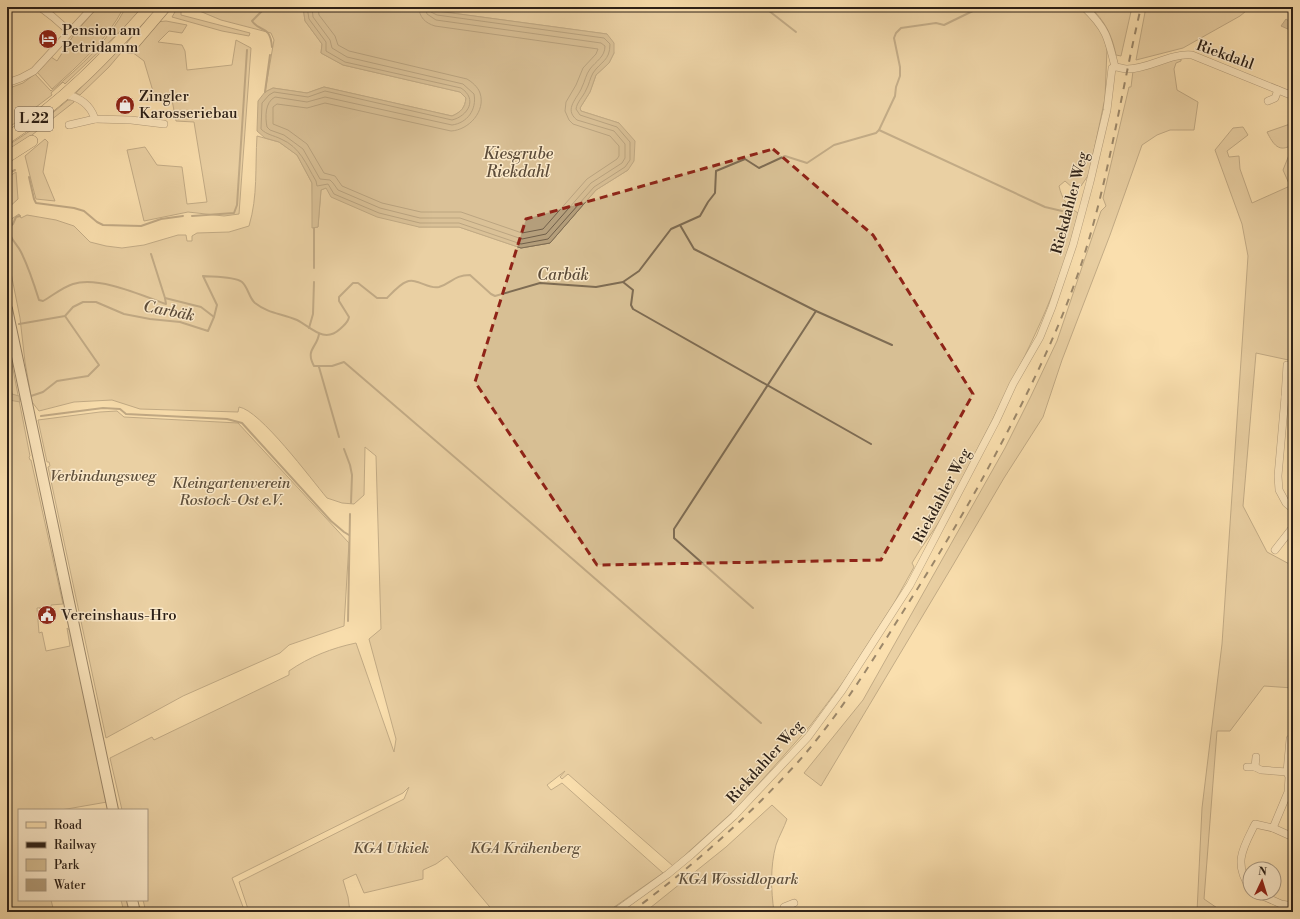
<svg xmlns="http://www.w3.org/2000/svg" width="1300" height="919" viewBox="0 0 1300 919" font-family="'Libre Bodoni',serif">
	<rect width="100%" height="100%" fill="#fadfae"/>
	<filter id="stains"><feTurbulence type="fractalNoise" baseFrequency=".005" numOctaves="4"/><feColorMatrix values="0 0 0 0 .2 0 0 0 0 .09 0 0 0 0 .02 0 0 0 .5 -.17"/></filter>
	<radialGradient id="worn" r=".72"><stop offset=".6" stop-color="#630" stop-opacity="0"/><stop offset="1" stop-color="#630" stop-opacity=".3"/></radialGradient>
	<g fill="#d7bf94" stroke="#827056">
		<path d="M98 7H124C107 40 79 65 52 89L37 72 51 57 57 61 75 33Z"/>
		<path d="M126 7H143L133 19 65 84 63 82 51 93 52 95 7 129V89L23 83 35 74 51 91C81 66 108 42 126 7Z"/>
		<path d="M154 7H160L109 67 80 95 76 93Z"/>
		<path d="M172 7H303L305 21 322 44 321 53 343 65 460 92 466 98C465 108 461 112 452 116L324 87 307 93 273 88 265 92 274 40 271 33 221 20 190 7 181 10V15L250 33 249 36 222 31 172 17 175 12Z"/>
		<path d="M431 7H1079L1092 18 1103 35 1107 49 1105 98 1089 174 1081 186 1073 188 1065 181 1059 186C1062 199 1067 206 1078 213 1063 280 1033 341 1002 401 983 438 964 475 945 512 935 530 922 545 912 563L914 567 894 603 844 681 810 726 738 807 673 866 568 774 562 779 560 777 565 771 547 785 551 790 562 783 663 873 607 912H494L447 856 436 864 423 870V879L364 893 356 874 343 880 348 897 350 912H249L239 882 404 799 409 787 403 793 232 878 245 912H146L143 900H147V810H122L110 758 152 737 154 740 289 675V671C309 657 332 648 356 643L394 752 396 739 369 639 381 629 376 456 365 447 364 495 354 504 342 503 327 498C311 479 260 410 239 407L238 412 140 409 112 400 74 402 39 411 32 402 25 362 20 318 7 253V222L19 214 21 218 27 215 56 220 74 226 90 242 106 246 122 248 144 245 178 235H186L187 241H192V236L197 233 229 232 249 226C258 196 255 167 257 136L279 142 297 155 312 183 313 228 318 227 321 190 326 188 419 227H459L521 248 550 243 596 190 628 170 619 123 581 111 580 108 590 92 596 75 609 63 614 53 607 34 437 11Z"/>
		<path d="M1090 7H1132L1121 56 1116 55C1112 35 1105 21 1090 7Z"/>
		<path d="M1146 7H1251L1240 16 1183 48 1136 60Z"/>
		<path d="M166 21 187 25 182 33 169 31 158 42 182 45 185 51 187 70 232 65 236 40 251 48 239 214 224 216 188 212 144 221 127 150 145 147 157 165 182 167 187 204 207 202 194 122 176 121 172 100 155 98 144 61 132 52 157 22Z"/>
		<path d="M1181 58V61L1176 63 1174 69 1177 90 1198 102 1194 130H1170L1157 135 1142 145 1110 235 1062 360 1043 417 1004 478 953 565 821 786 804 773 863 700 1005 448 1031 396 1057 341 1101 211 1106 206 1103 198 1129 87H1131L1133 71Z"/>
		<path d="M68 100H73L74 102 23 142 7 152V146L36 127Z"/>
		<path d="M1293 123V144C1279 154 1273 144 1267 132Z"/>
		<path d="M1243 127 1248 135 1227 151 1229 157 1239 156 1240 169 1252 203 1290 186 1283 170 1291 150 1293 149V361L1256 353 1243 506 1267 552 1293 566V688L1264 686 1230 731H1217L1204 899 1223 912H1197L1202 808 1222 644 1248 256 1242 224 1215 150 1233 128Z"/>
		<path d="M45 139 48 142 43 172 55 201 36 199 33 188 25 156Z"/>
		<path d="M16 172 18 199 7 209V178Z"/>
		<path d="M7 339 30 456 29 457 30 460H31L63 604 51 605V607L37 608 39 633 42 632 46 651 70 646 67 628 72 632 107 802 61 810H19V900H51L54 912H7Z"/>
		<path d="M117 411 124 417 238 423 349 543 344 626 289 645 280 653 183 696 106 738 48 467 50 466 49 462H47L38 420 100 412Z"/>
		<path d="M772 805 787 819C784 828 779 836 776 845 770 867 771 890 774 912H645L726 847Z"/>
		<path d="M121 900H129L131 912H124Z"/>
	</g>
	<g fill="#b49e7b" stroke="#7e6c53">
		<path d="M303 7H431L437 11 607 34 614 43V53L609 63 596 75 590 92 580 108 581 111 619 123 635 141 634 161 628 170 596 190 550 243 521 248 459 227H419L377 217 331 197 326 188 321 190 318 227 312 228V183L297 155 279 142 265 138 257 131 258 101 265 92 273 88 307 93 324 87 452 116C461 112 465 108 466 98L460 92 343 65 321 53 322 44 305 21Z"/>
		<path d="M1286 19 1293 24 1290 30 1281 26Z"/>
		<path d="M7 363 12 394 19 396 20 402 9 400 7 395Z"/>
	</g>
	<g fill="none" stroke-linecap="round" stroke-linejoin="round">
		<g stroke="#705f49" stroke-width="1">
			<path d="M307 7 309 19 326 42V51L345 62 461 88C478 99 468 116 452 120L325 91 308 97 274 92 269 95 262 103 261 129C267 135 273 135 281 139 300 147 306 164 316 181L317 186 328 184 334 194 379 213 420 223H459L521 244 548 239 594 187 625 167 630 160V142L617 127 580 115 576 109C577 102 583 97 586 90 589 85 590 78 593 73 601 61 610 61 610 44L604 38 437 15 431 12 430 7"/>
			<path d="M312 7 313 17 330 40 332 48 347 57 463 84 474 94C477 110 467 123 452 125L325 97 307 102 275 97C265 102 265 117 267 127L270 130 284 135 303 149 320 179 330 180 333 183 338 190 380 208 420 218H460L522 239 546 234 591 183 622 163 625 158V144L614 131 577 120C563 109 578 98 582 87 585 81 586 74 590 69 596 61 605 57 605 46L601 43 436 20 427 14 425 7"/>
			<path d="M318 7 319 15 335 36 338 45 349 51 467 79C472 82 478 87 480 93 486 111 469 130 451 131L325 103 307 108 277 104 273 107V124L288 130 307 144 324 173 335 176 342 186 382 203 421 212H461L522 233 543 229 587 179 617 159 619 156V146L610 136 573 124 569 120 565 111 566 102 576 85 583 68 596 54 598 49 435 26C425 23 419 17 419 7"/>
		</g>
		<g stroke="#7e6c53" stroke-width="2">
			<path d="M266 7 252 21C260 33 270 24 272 47"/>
			<path d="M764 7 796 32"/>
			<path d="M265 92 270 55"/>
			<path d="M879 130 1045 207 1062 211"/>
			<path d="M7 174 15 170"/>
			<path d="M29 177 34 199 36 203 74 208 84 211 97 222 103 225 141 226 161 219 183 216"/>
			<path d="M20 216 16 217 13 224 8 228C9 238 17 244 21 252 29 268 34 284 39 300L43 301C52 296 63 287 73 284 99 276 141 295 166 304L165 298"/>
			<path d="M192 216 234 213 237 205 247 50"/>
			<path d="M680 225 694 249 816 311 674 529V538L753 608"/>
			<path d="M151 254 165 298 201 307 214 317"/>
			<path d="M314 268V228"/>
			<path d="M623 282 633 290 631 305 633 309 871 444"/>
			<path d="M816 311 892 345"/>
			<path d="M19 324 65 316 73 307 83 302H96L124 314 150 319 180 322 208 331 214 317 217 305 203 276C213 277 234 276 242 282 248 287 249 298 255 303 269 314 281 313 297 320 311 327 324 344 340 329 344 325 348 323 349 317L339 301V297L353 283H358L377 298H387C391 294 400 284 406 282 417 277 428 290 439 287 452 283 454 275 470 275L491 294 495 296 540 283 596 287 623 282 639 271 671 229 700 216 708 202 715 193 716 171 745 159 759 168 785 156 807 163 834 145 876 133 879 130 895 96 896 87 900 76V67L894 38 896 33 901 28 936 23 944 25 981 7"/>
			<path d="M309 328 313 314 314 282"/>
			<path d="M319 334C317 348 305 349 314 366H332L344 362 530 522 761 723"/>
			<path d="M319 367 339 437"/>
			<path d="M28 397 43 392 57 381 88 376 99 365 65 316"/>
			<path d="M41 416 103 408 120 409 126 414 227 419 242 423 331 521 344 532 349 535"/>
			<path d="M344 449 350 465 352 475 351 503"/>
			<path d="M348 621 350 514"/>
		</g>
		<defs>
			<g id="street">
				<path d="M40 7 53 17 70 32"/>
				<path d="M1115 67C1119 67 1123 69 1127 69 1150 69 1169 53 1192 55L1293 96"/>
				<path d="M7 83 21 78 34 71 93 7"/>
				<path d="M65 94C80 98 90 104 95 119L131 120 164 124"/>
				<path d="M1268 101 1275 98 1278 90"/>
				<path d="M69 125 95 119"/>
				<path d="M1287 365 1285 397 1293 398"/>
				<path d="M1285 397 1278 476 1279 490 1286 503 1293 509"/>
				<path d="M1275 550 1293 527"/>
				<path d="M1247 767H1255L1261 770 1287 772"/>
				<path d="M1255 767 1256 757"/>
				<path d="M1273 828 1288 792 1289 777 1287 772 1290 739H1293"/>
				<path d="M1250 888C1233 863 1243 848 1255 824L1273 828 1293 837"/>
				<path d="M1256 893 1281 904 1293 906"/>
				<path d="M615 912 668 874 691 855 734 816 808 737 841 692 910 585 996 421 1013 384 1040 337 1052 307 1073 245 1090 182 1107 110 1112 68 1115 67C1108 37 1106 28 1084 7"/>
				<path d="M783 912 784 907 794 903"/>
			</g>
			<g id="secondary">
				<path d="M7 309 113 810"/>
				<path d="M132 900 135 912"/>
			</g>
			<g id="primary">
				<path d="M130 48 165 7"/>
				<path d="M7 138C62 103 107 56 150 7"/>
				<path d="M7 157 32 141"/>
			</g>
		</defs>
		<use href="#street" stroke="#60503d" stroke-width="8"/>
		<use href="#secondary" stroke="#2c2017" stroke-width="12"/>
		<use href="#primary" stroke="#2c2017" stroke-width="12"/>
		<use href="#street" stroke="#fceaca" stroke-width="7"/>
		<use href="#secondary" stroke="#fceaca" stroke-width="10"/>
		<use href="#primary" stroke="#fadfae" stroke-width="11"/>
		<path stroke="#2c2017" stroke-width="2" stroke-dasharray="7 7" stroke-linecap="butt" d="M631 912C692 867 747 818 798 762 837 718 868 668 899 618 927 574 954 530 979 485 1018 413 1056 341 1082 262 1109 179 1121 92 1141 7"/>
	</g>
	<path d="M0 0H1300V919H0ZM773 149 873 235 973 394 881 560 597 565 475 382 526 219Z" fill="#fadfae" fill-opacity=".55" fill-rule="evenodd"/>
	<path fill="none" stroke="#8f2418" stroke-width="3" stroke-dasharray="8 5" stroke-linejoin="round" d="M773 149 873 235 973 394 881 560 597 565 475 382 526 219Z"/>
	<defs>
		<symbol id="hotel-disc" viewBox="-11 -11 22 22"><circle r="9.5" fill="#8f2418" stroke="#fceaca"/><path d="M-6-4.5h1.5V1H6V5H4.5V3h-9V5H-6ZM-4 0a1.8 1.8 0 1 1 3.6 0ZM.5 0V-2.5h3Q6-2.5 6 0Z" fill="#fff"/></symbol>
		<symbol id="shop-disc" viewBox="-11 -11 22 22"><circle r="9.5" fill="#8f2418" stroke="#fceaca"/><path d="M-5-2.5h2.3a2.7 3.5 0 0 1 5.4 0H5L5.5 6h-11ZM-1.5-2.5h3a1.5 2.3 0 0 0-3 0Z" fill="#fff"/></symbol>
		<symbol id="civic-disc" viewBox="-11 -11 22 22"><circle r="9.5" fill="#8f2418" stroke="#fceaca"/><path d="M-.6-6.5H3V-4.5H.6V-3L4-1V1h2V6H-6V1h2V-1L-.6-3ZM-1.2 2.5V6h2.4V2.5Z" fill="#fff"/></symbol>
	</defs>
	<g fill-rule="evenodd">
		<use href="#hotel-disc" x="37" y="28" width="22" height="22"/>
		<use href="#shop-disc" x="114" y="94" width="22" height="22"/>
		<use href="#civic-disc" x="36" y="604" width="22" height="22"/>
	</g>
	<g text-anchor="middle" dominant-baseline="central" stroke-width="3" stroke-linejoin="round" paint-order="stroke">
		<rect fill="#fceaca" stroke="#6a5d4d" stroke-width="1" x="15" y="107" width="38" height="24" rx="3"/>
		<g font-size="14" font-weight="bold" fill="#2c2017">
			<text x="34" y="119">L 22</text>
		</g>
		<g font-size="15" fill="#2c2017" stroke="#fceaca" text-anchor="start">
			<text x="62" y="30">Pension am<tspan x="62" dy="17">Petridamm</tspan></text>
			<text x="139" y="96">Zingler<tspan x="139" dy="17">Karosseriebau</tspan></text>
			<text x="61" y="615">Vereinshaus-Hro</text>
		</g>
		<g font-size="15" fill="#2c2017" stroke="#fceaca">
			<text transform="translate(1225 55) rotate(20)">Riekdahl</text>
			<text transform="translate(1070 203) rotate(-75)">Riekdahler Weg</text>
			<text transform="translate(942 496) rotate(-62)">Riekdahler Weg</text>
			<text transform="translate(765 762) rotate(-48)">Riekdahler Weg</text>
		</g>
		<g font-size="15" font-style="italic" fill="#5f503c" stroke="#fceaca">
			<text x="103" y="476">Verbindungsweg</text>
			<text x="231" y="483">Kleingartenverein<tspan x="231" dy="17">Rostock-Ost e.V.</tspan></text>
			<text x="391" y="848">KGA Utkiek</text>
			<text x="525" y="848">KGA Krähenberg</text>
			<text x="738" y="879">KGA Wossidlopark</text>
		</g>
		<g font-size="16" font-style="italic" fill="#5c4c3a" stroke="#fceaca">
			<text x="518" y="154">Kiesgrube<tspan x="518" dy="18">Riekdahl</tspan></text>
			<text x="563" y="275">Carbäk</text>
			<text transform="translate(169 311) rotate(11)">Carbäk</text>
		</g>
	</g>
	<rect width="1300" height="919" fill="none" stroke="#fadfae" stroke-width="24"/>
	<rect x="8" y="8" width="1284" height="903" fill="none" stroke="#2c2017" stroke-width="2"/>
	<rect x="12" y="12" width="1276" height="895" fill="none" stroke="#2c2017"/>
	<rect x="18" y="809" width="130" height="92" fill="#fceaca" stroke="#a99982"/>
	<rect x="26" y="822" width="20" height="6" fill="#fadfae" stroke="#a99982"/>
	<text x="54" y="829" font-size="12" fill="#2c2017">Road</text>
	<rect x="26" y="842" width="20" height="6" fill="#2c2017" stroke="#a99982"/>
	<text x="54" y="849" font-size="12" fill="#2c2017">Railway</text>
	<rect x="26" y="859" width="20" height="12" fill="#d7bf94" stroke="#a99982"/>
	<text x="54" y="869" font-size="12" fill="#2c2017">Park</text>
	<rect x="26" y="879" width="20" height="12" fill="#b49e7b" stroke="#a99982"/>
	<text x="54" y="889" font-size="12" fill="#2c2017">Water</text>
	<g transform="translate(1262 881) rotate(4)"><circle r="19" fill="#fceaca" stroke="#a99982"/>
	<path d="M0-3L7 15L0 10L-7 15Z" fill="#8f2418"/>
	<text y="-6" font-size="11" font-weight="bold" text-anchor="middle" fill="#2c2017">N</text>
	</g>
	<rect width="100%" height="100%" filter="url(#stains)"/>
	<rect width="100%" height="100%" fill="url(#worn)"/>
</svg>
